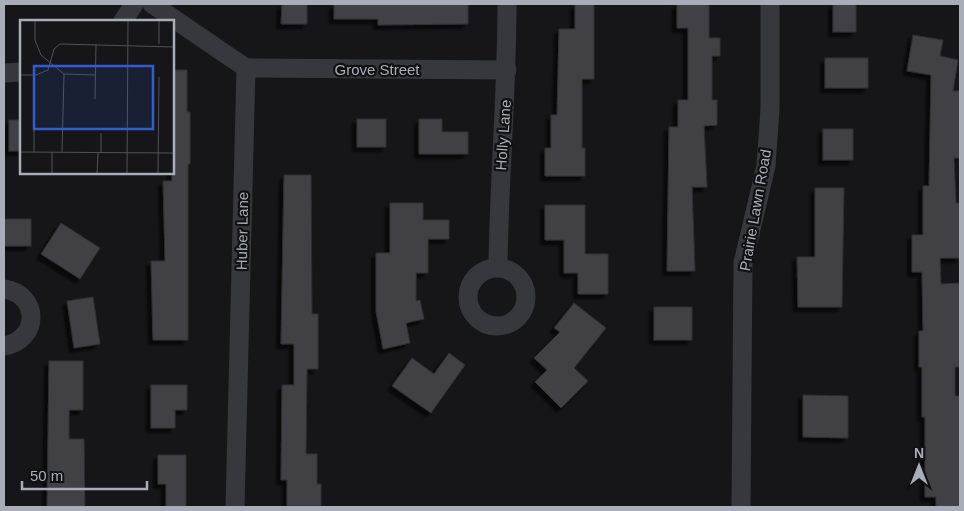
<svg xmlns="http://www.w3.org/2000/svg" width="964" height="511" viewBox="0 0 964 511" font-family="Arial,sans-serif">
	<defs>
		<filter id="shadow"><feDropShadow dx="-4.5" dy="4.5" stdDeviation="1" flood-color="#0009"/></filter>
	</defs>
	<rect width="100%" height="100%" fill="#161618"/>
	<g fill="#404145" stroke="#303034" filter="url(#shadow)">
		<path d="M282 4H307V24H281Z"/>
		<path d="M334 4H468V24L378 25V19H334Z"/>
		<path d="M575 4H594V79H582V148H585V176H545V148H551V115H557L559 29H575Z"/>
		<path d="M677 4H709V38H720V56H712V100H717V125L704 126 707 187H692L695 271H667L669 127H678V100H688V28H677Z"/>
		<rect x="833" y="4" width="23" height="28"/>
		<path d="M913 35 943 40 940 56 958 60 953 91H960V158H954L956 203H960V258H940L941 284 960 283V355L959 367H955V396H960V507H936V497H925V417H922V367H919V331H923L922 272H912V235H923V186H929L931 75 907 71Z"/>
		<rect x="825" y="58" width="43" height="30"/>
		<path d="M172 70H187V112H190V164H188V340H153L151 261H165L163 181H172Z"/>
		<rect x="357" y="119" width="29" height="28"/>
		<path d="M419 119H442V132H468V154H419Z"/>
		<rect x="9" y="120" width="12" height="31"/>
		<rect x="823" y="129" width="30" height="31"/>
		<path d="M284 175H311L312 314H318V369H307L306 454H317V484H321V506H287V480H281L282 385H294V344H281Z"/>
		<path d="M815 188H844L842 307H798L797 257H815Z"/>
		<path d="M390 203H423V220H449V239H428V273H416V301L420 300 424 319 406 323 410 343 383 349 376 311V253H390Z"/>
		<path d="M545 205H585V254H608V294H578V273H564V240H545Z"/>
		<rect x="4" y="219" width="27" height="27"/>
		<path d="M61 223 100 248 80 279 41 254Z"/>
		<path d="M93 297 100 344 74 348 67 301Z"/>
		<path d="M574 303 606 328 574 368 588 381 561 408 535 382 547 370 534 358 560 332 554 328Z"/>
		<rect x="654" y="307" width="38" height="33"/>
		<path d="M449 353 465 365 431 413 392 386 412 358 434 374Z"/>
		<path d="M49 361H83V410H69V439H84L85 507H47Z"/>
		<path d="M151 385H187V410H175V428H151Z"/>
		<path d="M803 395 848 396V438L803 437Z"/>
		<path d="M158 455H186V507H166V484H158Z"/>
	</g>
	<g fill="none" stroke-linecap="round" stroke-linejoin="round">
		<g stroke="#37383d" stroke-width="19">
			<path d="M152 4 246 68 235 507"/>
			<path d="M123 21 134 4"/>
			<path d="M246 68 507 70"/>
			<path d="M4 73 21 72"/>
			<path d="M498 267C499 179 507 92 507 4"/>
			<circle cx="497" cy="297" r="29"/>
			<path d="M4 289C40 294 40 340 4 346"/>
			<path d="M741 507 743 263 766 166 770 109V4"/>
		</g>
	</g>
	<g text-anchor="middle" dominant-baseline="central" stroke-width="4.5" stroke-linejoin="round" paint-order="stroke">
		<g font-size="15" fill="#a8adb8" stroke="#111113">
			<text x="377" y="69">Grove Street</text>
			<text transform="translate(503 135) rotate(-86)">Holly Lane</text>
			<text transform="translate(755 210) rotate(-80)">Prairie Lawn Road</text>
			<text transform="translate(242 231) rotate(-89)">Huber Lane</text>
		</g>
	</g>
	<g transform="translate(20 20)">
		<rect width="154" height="154" fill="#161618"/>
		<path fill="none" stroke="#505258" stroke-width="1" d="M15 0V20L21 35 44 54 42 132M139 0V24M44 54 76 55M0 55H16L28 50 34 29 40 24 154 27M75 79 76 24M0 132 154 133M14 132V88M32 132V154M81 132V113M77 154 78 133M107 154 108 0M138 154 139 57"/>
		<path fill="#325cd3" fill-opacity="0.15" stroke="#325cd3" stroke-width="2.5" d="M14 46H133V109H14Z"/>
		<rect width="154" height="154" fill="none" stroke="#a8adb8" stroke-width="2.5"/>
	</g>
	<rect width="964" height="511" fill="none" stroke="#a8adb8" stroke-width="10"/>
	<g transform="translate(919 466)" stroke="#111113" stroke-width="4" paint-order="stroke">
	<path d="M0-4L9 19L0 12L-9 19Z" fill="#a8adb8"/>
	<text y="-8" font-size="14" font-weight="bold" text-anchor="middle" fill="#a8adb8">N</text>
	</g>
	<path d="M22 481v8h125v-8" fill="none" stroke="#a8adb8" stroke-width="2.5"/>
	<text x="30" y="481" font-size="15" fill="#a8adb8" stroke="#111113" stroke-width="4" paint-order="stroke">50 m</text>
</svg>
